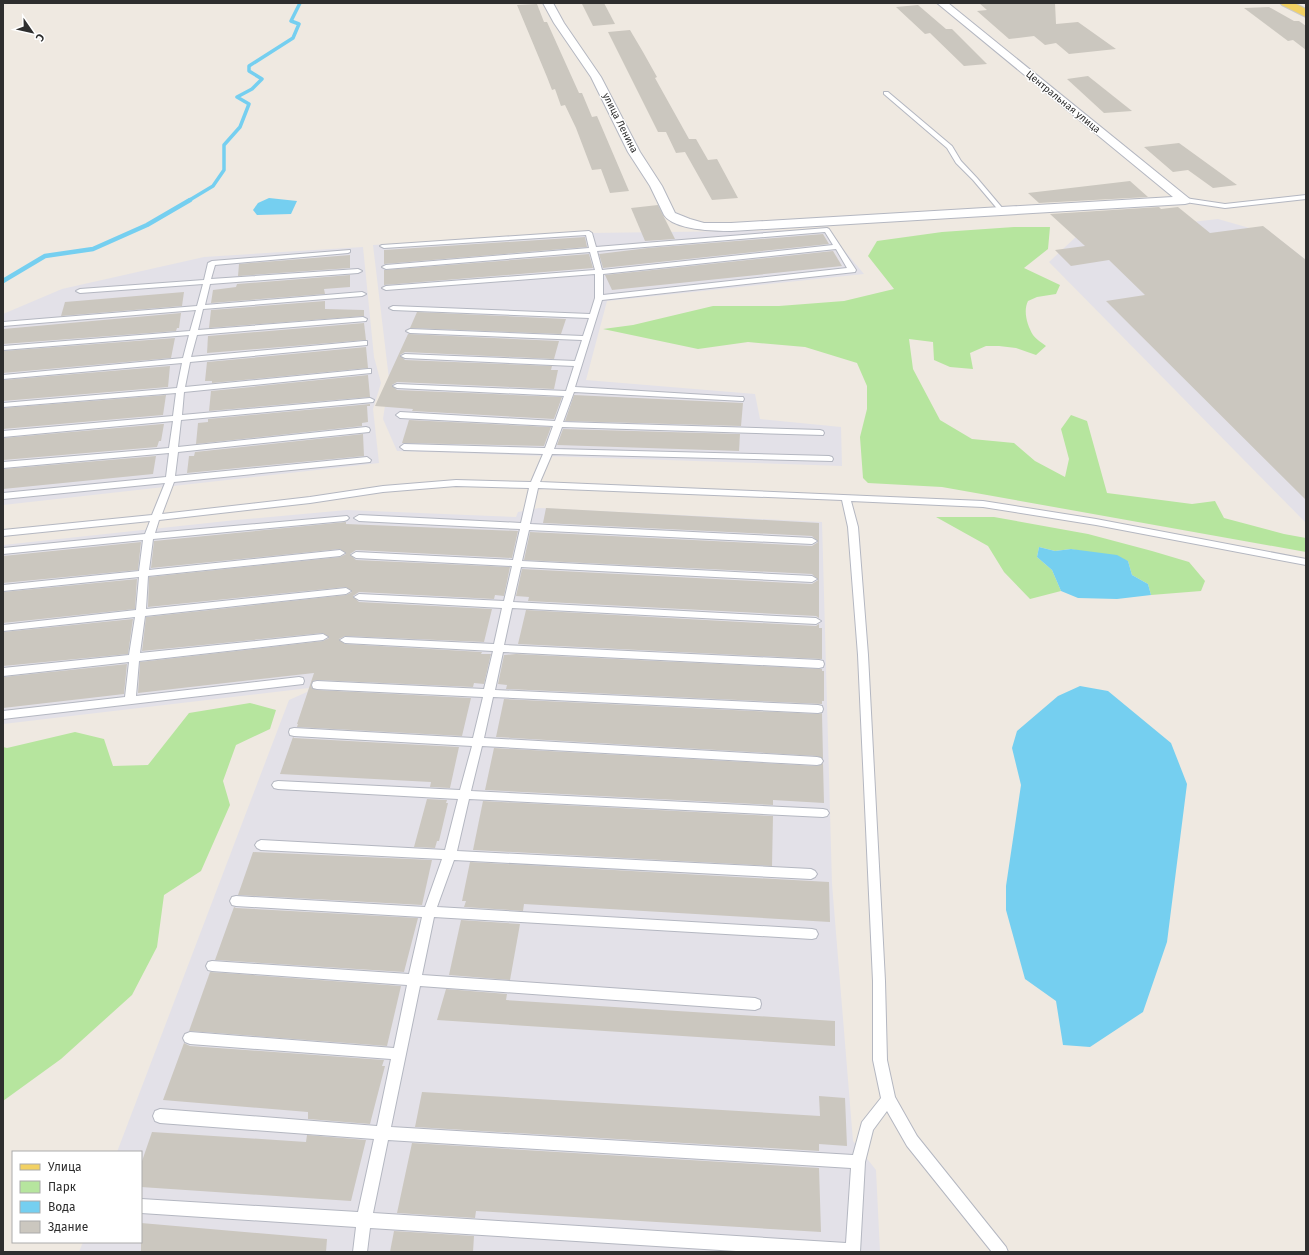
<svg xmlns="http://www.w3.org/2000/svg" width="1309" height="1255" viewBox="0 0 1309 1255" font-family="'Fira Sans',sans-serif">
	<rect width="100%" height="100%" fill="#efe9e1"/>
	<g fill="#e3e1e8">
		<path d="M1218 219 1253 229 1265 228 1306 260V523L1049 262 1078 235Z"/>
		<path d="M827 230 864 274 607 301 586 380 755 394 760 419 841 427 842 466 397 451 383 419 389 379 373 245 589 233Z"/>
		<path d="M363 247 374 357 381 383 373 409 379 463 3 505V314L62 289 204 257Z"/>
		<path d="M539 508 822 522 832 884 853 1141 876 1170 880 1252H79L83 1242H141V1152H117L289 700 307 692 309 688 3 724V545L236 520 347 510 516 517 518 512Z"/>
	</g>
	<g fill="#b6e59e">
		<path d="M1014 227H1050L1048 249 1024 268 1060 285 1056 294 1037 297 1028 301C1023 311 1027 325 1033 335 1036 339 1042 343 1046 346L1036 355 1016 348 999 346H986L970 353 973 369 950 367 934 360 933 342 909 339 913 369 940 420 972 439 1014 443 1035 461 1065 477 1069 459 1061 429 1071 415 1087 421 1107 493 1192 504 1215 501 1224 518 1284 534 1306 538V552L942 487 868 483 863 478 860 437 867 409V386L857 363 805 347 748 342 698 349 603 329 633 325 713 306H779L844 301 894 289 868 256 877 241 942 232Z"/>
		<path d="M936 517H994L1088 534 1152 551 1189 562 1205 581 1201 591 1151 595 1148 584 1132 575 1128 561 1071 549 1055 551 1039 547 1037 557 1052 570 1061 591 1030 599 1004 572 988 546Z"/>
		<path d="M250 703 276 710 270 729 236 745 223 781 230 805 201 871 164 895 157 947 132 995 61 1059 3 1101V747L7 748 75 732 104 739 113 766 148 765 189 713Z"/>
	</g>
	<g fill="#75cff0">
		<path d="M269 198 297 201 291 214 257 215 253 210 258 203Z"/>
		<path d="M1039 547 1055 551 1071 549 1117 555 1128 561 1132 575 1148 584 1151 595 1117 599 1078 598 1061 591 1052 570 1037 557Z"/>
		<path d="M1080 686 1108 691 1171 743 1187 784 1167 942 1143 1012 1090 1047 1063 1045 1056 1001 1025 979 1006 910V886L1021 785 1012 748 1017 731 1058 696Z"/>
	</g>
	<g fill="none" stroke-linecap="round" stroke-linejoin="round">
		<path stroke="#75cff0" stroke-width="3.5" d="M188 201 213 186 224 170V145L240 127 249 104 237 97 252 89 262 79 249 71V66L293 38 299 24 291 21 300 3"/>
		<path stroke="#75cff0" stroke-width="4.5" d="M3 281 45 256 93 249 147 225 190 200"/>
	</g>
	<g fill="#cbc7bf">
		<path d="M604 3 615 24 593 26 582 4Z"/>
		<path d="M979 3H1055L1056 24 1078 22 1116 49 1069 54 1056 43 1045 45 1034 36 1009 39 977 11 987 10Z"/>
		<path d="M537 4 544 22H547L579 93H582L592 117 597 116 629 191 610 193 601 169 592 170 576 128 565 105 561 106 555 89 552 90 547 77 517 5Z"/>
		<path d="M918 5 946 29H952L987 64 964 66 930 33 925 34 896 7Z"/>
		<path d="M1269 7 1294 21H1299L1306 26V50L1293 40 1288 41 1244 8Z"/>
		<path d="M630 30 643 52 657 77 655 78 689 139H696L708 160 717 159 738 198 712 200 685 152 676 153 666 132H658L608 32Z"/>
		<path d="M1088 76 1132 111 1104 113 1067 79Z"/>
		<path d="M1179 143 1237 185 1213 188 1188 170 1173 172 1144 147Z"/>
		<path d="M1130 181 1148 197 1039 203 1028 193Z"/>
		<path d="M658 205 675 239 645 241 631 208Z"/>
		<path d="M1159 207 1161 209 1178 207 1210 233 1263 226 1306 260V500L1106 301 1145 295 1109 260 1071 266 1055 250 1085 246 1050 214Z"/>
		<path d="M823 234 829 244 603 268 599 254 648 248Z"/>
		<path d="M585 237 587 247 384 264V250Z"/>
		<path d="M833 251 842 266 612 290 605 275Z"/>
		<path d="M589 254 593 268 384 285V270Z"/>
		<path d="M350 255V268L238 276 239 264Z"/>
		<path d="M350 275V287L324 289 325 294 211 303 213 290 236 287 237 284Z"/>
		<path d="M184 292 182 306 61 316 65 302Z"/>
		<path d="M325 301V309L364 310V316L209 328 211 310Z"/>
		<path d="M417 312 566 319 561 334 410 328Z"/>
		<path d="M181 313 179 328H177L176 331 3 344V329Z"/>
		<path d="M364 323 366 340 207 353 208 336Z"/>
		<path d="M408 334 559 341 554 359 405 352 400 355 405 360 552 366 551 370H558L554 389 397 382 392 385 397 390 562 397 554 419 412 411 413 409 375 406Z"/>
		<path d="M175 338 171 358 3 373V351Z"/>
		<path d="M366 347 368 368 212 383V381H205L207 362Z"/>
		<path d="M170 366 168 387 3 401V380Z"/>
		<path d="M368 375 370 397 209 411 211 391Z"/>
		<path d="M166 395 163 415 3 429V408Z"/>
		<path d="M574 395 743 403 741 426 565 421Z"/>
		<path d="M370 404V406H367L368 422 362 423V426L196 444 198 423 208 422V419Z"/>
		<path d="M409 420 551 427 544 446 402 443Z"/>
		<path d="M162 424H164L161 441H159L157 447 3 460V438Z"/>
		<path d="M563 429 740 434 739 451 557 445Z"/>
		<path d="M363 434 364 456 187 473 189 456H194L195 452Z"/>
		<path d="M156 456 153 474 3 489V469Z"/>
		<path d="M546 508 819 523V618L816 616 528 601 529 597 516 596 522 569 812 584 818 580 812 574 524 560 530 532 812 546 818 542 812 536 543 523Z"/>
		<path d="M346 522V524L518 531 512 558 356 550 350 554 356 560 510 567 504 596 495 595 494 599 359 592 353 596 359 602 492 609 484 642 345 636 339 639 345 644 482 652 481 654H491L484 684 474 683 473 687 317 680 313 681 311 685 312 688 317 690 471 698 462 736 297 727 298 724H297L314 673 138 693 140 662 323 641 329 638 323 633 142 651 146 617 346 595 352 592 346 587 148 607 149 577 340 557 346 554 340 549 151 568 154 541Z"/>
		<path d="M141 542 138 570 3 583V556Z"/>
		<path d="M137 579 135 609 3 623V592Z"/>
		<path d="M526 610 816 626 819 624V628H822V659L518 644Z"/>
		<path d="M133 619 128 654 3 666V632Z"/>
		<path d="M516 654 822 669V671H824V701H822V704L506 689 507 685 498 684 504 655Z"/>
		<path d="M127 664 124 694 3 708V677Z"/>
		<path d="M504 699 818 714 822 713 823 759 817 756 496 737Z"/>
		<path d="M293 737 294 738 459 747 450 788 430 787 431 782 280 774Z"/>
		<path d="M494 748 817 766 823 763 824 803 773 800V805L485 790Z"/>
		<path d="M427 799 447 800 446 803H448L439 841H437L435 848 414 847Z"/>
		<path d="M483 801 773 816 772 866 473 850Z"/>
		<path d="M253 852 411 859 432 860 422 905 238 895Z"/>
		<path d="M470 862 829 882 830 922 524 904 523 911 464 907 466 901H462Z"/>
		<path d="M234 907 236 908 418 918 404 972 215 960Z"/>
		<path d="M461 920 520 924 510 980 449 975Z"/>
		<path d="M210 972 401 986 387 1046 189 1031Z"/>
		<path d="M446 989 507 994 506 1000 835 1021V1046L437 1020Z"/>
		<path d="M184 1043 190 1046 384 1060 382 1066H385L370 1124 308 1119V1112L163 1100Z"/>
		<path d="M422 1092 820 1116 819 1096 845 1098 847 1146 819 1144V1151L415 1127Z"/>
		<path d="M152 1132 306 1142 307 1135 366 1140 351 1201 141 1187V1164Z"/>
		<path d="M412 1143 819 1168 821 1232 476 1211 475 1218 397 1213Z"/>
		<path d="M141 1223 327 1239 326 1252H141Z"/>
		<path d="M394 1231 474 1236 473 1252H390Z"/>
	</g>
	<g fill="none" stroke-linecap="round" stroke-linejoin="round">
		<defs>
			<g id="lane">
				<path d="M884 92H888L952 146 961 161 977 178 1004 210V212H1000L973 180 956 163 947 148 884 94Z"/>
				<path d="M1306 195V199L1225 208 1185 202 1182 200 1185 198 1225 204Z"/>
				<path d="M827 228 829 229 856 270 855 272 602 300 575 387 740 397H743L744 399 743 401 574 392 563 422 820 430 823 431 824 433 823 435 562 427 554 449 829 456 832 457 833 459 832 461 552 454 540 482 983 501 1096 519 1306 559V565L1096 525 983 507 851 501 858 527 868 655 885 981 887 1060 895 1097 917 1136 1006 1247 1008 1252H992L907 1146 887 1111 873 1130 865 1162 860 1252H752L370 1228 367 1252H353L356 1227 141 1213V1199L358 1212 374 1139 160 1123 155 1121 153 1116 155 1111 160 1109 377 1126 391 1059 190 1044 185 1042 183 1038 185 1034 190 1032 394 1048 407 985 212 971 208 970 206 966 208 962 212 961 409 974 422 917 236 906 232 905 230 901 232 897 236 896 425 907 442 859 261 850 257 848 255 845 257 842 261 840 445 850 458 799 278 789 274 788 272 785 274 782 278 781 460 790 472 746 294 736 290 735 289 732 290 729 294 728 473 738 483 697 317 689 313 688 312 685 313 682 317 681 484 689 493 651 345 643 340 640 345 637 494 644 502 608 359 600 354 597 359 594 504 601 512 566 356 558 351 555 356 552 513 560 520 529 359 521 354 518 359 515 521 523 529 488 456 486 383 492 310 503 159 520 155 533 347 516 349 518 347 520 344 521 153 539 149 570 340 550 345 553 340 556 148 576 146 609 346 588 351 591 346 594 145 616 140 653 323 634 328 637 323 640 139 661 136 696 299 677 303 678 304 681 303 684 3 719V711L125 697 129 662 3 676V668L129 655 135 617 3 631V625L136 610 139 577 3 591V585L139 571 143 540 3 554V548L145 534 150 521 3 536V530L152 515 165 483 3 499V493L166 477 169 453 3 468V462L169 448 173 421 3 437V431L173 416 176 393 3 407V403L177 388 182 363 3 379V375L183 358 189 335 3 350V346L190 331 196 310 3 326V322L197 306 203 284 80 293 76 291 80 289 204 280 208 263 212 261 350 250V252L348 253 215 265 211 279 358 269 362 271 358 273 210 284 205 305 362 292 366 294 362 296 203 309 198 330 363 317 367 319 366 321 197 335 191 357 364 341H367V345L190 362 185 387 368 369H371V373L184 392 182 415 370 398 374 400 373 402 181 420 178 447 366 427 369 428 370 430 369 432 178 452 175 476 367 457 371 460 370 462 174 482 162 514 310 497 383 486 456 480 531 482 543 454 404 450 400 447 404 444 545 448 553 426 400 418 396 415 400 412 555 421 564 396 397 388 393 386 397 384 566 391 574 366 405 358 401 356 405 354 575 361 582 340 410 333 406 331 410 329 583 336 589 318 393 310 389 308 393 306 590 314 595 298V274L386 290 382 288 386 286 595 270 590 252 386 269 382 267 386 265 589 248 586 235 384 248 380 246 382 245 589 231 592 233 596 247ZM825 232 833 245 602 270 597 251ZM836 249 847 268 603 295V274ZM538 488 842 500 848 527 858 655 873 981V1060L881 1098 862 1122 853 1155 391 1127 420 986 755 1010 760 1008 761 1004 760 1000 755 998 422 975 434 917 812 939 816 938 818 934 816 930 812 929 437 907 454 860 811 879 815 877 817 874 815 871 811 869 457 851 469 799 823 817 827 816 829 813 827 810 823 809 471 791 482 746 817 765 821 764 823 761 821 758 817 757 484 738 493 697 818 713 822 712 823 709 822 706 818 705 495 690 503 652 819 668 823 667 824 664 823 661 819 660 504 645 512 608 816 624 821 621 816 618 513 602 521 567 812 582 817 579 812 576 522 561 529 530 812 544 817 541 812 538 530 524ZM388 1140 851 1168 846 1243 373 1213Z"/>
			</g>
			<path id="street" d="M543 3H553L564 23 601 77 640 152 662 186 675 213 690 219 704 223H731L1173 197 937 3H948L1191 200 1189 203 1185 204 731 231C714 231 674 230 664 215L650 186 628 152 591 77 554 23Z"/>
			<path id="primary" d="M1280 3H1294L1306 9V17L1282 5Z"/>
		</defs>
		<use href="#lane" stroke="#b4b7c1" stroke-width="2"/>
		<use href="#street" stroke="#b4b7c1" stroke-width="2"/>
		<use href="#primary" stroke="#c9c9c9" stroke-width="2"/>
		<use href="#lane" fill="#fff" fill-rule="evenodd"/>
		<use href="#street" fill="#fff" fill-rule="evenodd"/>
		<use href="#primary" fill="#f2d163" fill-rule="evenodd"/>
	</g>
	<g text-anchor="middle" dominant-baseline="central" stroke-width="3" stroke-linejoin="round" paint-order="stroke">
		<g font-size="10" fill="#2e2e2e" stroke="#fff">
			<text transform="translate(1063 102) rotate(39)">Центральная улица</text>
			<text transform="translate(620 123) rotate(63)">улица Ленина</text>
		</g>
	</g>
	<rect width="1309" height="1255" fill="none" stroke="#2e2e2e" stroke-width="8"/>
	<rect x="12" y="1151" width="130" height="92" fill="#ffffff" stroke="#ababab"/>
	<rect x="20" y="1164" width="20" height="6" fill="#f2d163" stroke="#ababab"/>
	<text x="48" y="1171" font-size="12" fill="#2e2e2e">Улица</text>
	<rect x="20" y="1181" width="20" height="12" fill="#b6e59e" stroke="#ababab"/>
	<text x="48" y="1191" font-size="12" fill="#2e2e2e">Парк</text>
	<rect x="20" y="1201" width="20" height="12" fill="#75cff0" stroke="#ababab"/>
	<text x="48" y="1211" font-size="12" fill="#2e2e2e">Вода</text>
	<rect x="20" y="1221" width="20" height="12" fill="#cbc7bf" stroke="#ababab"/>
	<text x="48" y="1231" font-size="12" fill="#2e2e2e">Здание</text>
	<g transform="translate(32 32) rotate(124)" stroke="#ffffff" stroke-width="3" paint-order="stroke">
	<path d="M0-3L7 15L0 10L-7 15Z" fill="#2e2e2e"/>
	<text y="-6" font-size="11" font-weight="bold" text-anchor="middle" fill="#2e2e2e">С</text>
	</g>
</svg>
